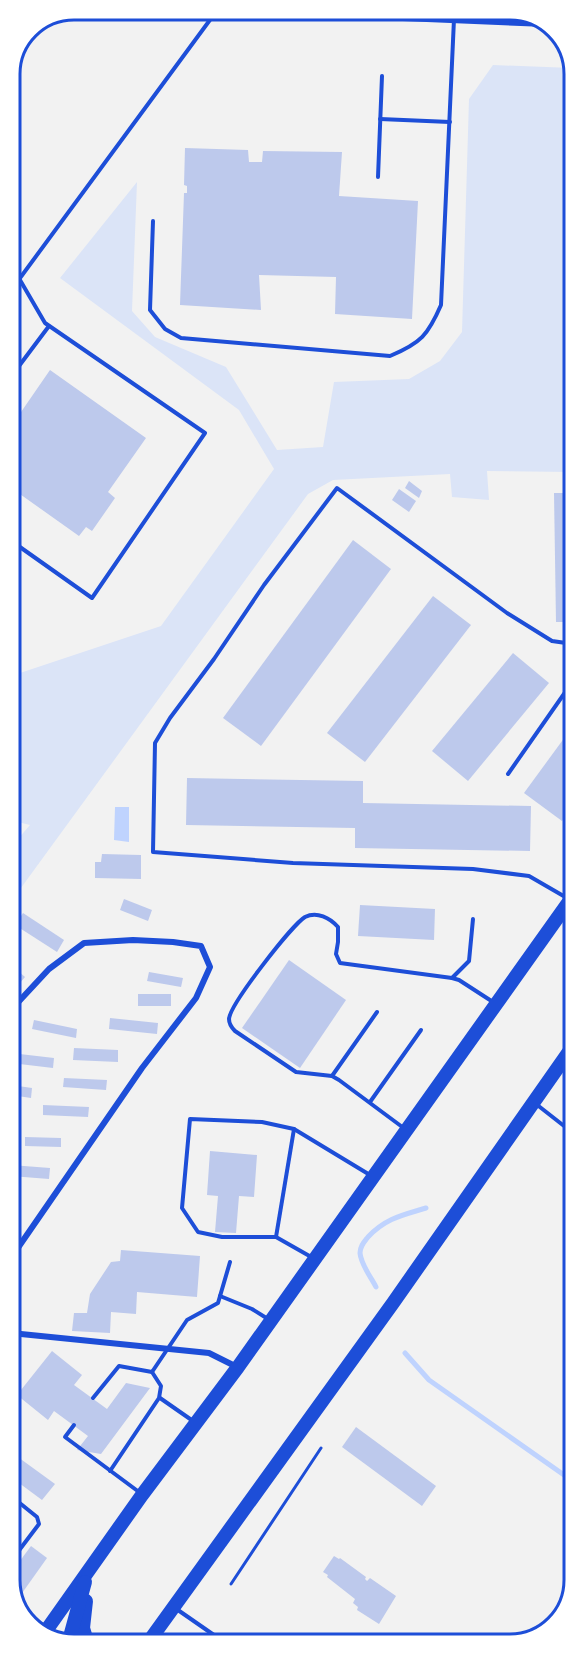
<svg xmlns="http://www.w3.org/2000/svg" width="583" height="1654" viewBox="0 0 583 1654" font-family="'Roboto Condensed',sans-serif">
	<rect width="100%" height="100%" fill="#f2f2f2"/>
	<path fill="#dbe4f7" d="M493 65 572 68V472L487 471 489 500 452 497 450 474 333 480 308 494 10 903V855L18 839 30 825 10 820V679L17 674 161 626 274 469 239 410 60 278 137 182 132 311 155 337 226 367 277 450 323 447 334 382 409 379 440 361 462 332 469 99Z"/>
	<path fill="#bfd3fe" d="M115 807H129V842L114 840Z"/>
	<g fill="none" stroke-linecap="round" stroke-linejoin="round">
		<g stroke="#bfd3fe" stroke-width="5">
			<path d="M376 1287C371 1277 361 1265 360 1253 360 1246 364 1242 368 1237 386 1218 403 1215 426 1208"/>
			<path d="M405 1353 429 1380 574 1482"/>
		</g>
	</g>
	<g fill="#bdc9ec">
		<path d="M185 148 248 150 249 162H262L263 151 342 152 339 196 418 201 412 319 335 314 336 277 259 275 261 310 180 305 184 193H187V186L184 185Z"/>
		<path d="M50 370 146 438 108 492 115 498 92 531 86 527 79 536 10 487V428Z"/>
		<path d="M409 481 422 491 419 498 405 488Z"/>
		<path d="M399 489 416 501 409 512 392 500Z"/>
		<path d="M554 493H572L573 622H556Z"/>
		<path d="M353 540 391 569 261 746 223 718Z"/>
		<path d="M433 596 471 625 365 762 327 733Z"/>
		<path d="M513 653 549 683 468 781 432 751Z"/>
		<path d="M573 726V806L562 821 524 793Z"/>
		<path d="M187 778 363 781V803L531 806 530 851 355 848V828L186 825Z"/>
		<path d="M102 854 141 855V879L95 878V862H101Z"/>
		<path d="M124 899 152 910 148 921 120 910Z"/>
		<path d="M360 905 435 909 434 940 358 936Z"/>
		<path d="M23 913 64 940 57 952 15 925Z"/>
		<path d="M289 960 346 1000 300 1068 242 1028Z"/>
		<path d="M10 964 25 977 19 984 10 977Z"/>
		<path d="M149 972 183 978 181 987 147 981Z"/>
		<rect x="138" y="994" width="33" height="12"/>
		<path d="M110 1018 158 1023 157 1034 109 1029Z"/>
		<path d="M34 1020 77 1029 76 1038 32 1029Z"/>
		<path d="M74 1048 118 1050V1062L73 1060Z"/>
		<path d="M11 1053 54 1058 53 1068 11 1063Z"/>
		<path d="M64 1078 107 1080 106 1090 63 1087Z"/>
		<path d="M11 1085 32 1088 31 1098 11 1095Z"/>
		<path d="M43 1105 89 1107 88 1117 43 1115Z"/>
		<path d="M25 1137 61 1138V1147L25 1146Z"/>
		<path d="M210 1151 257 1155 254 1197 239 1196 236 1233 215 1232 218 1196 207 1195Z"/>
		<path d="M11 1165 50 1168 49 1179 11 1176Z"/>
		<path d="M121 1250 200 1256 197 1297 137 1292 136 1314 111 1312 110 1333 72 1331 74 1313H87L90 1294 111 1262 120 1261Z"/>
		<path d="M52 1351 82 1375 74 1385 107 1409 126 1383 150 1388 101 1454 77 1450 88 1436 54 1411 48 1420 17 1395Z"/>
		<path d="M356 1427 436 1486 422 1506 342 1447Z"/>
		<path d="M11 1452 55 1484 42 1500 11 1477Z"/>
		<path d="M31 1546 47 1558 15 1603 11 1597V1573Z"/>
		<path d="M334 1556 339 1559 340 1558 366 1577 365 1579 367 1581 370 1578 396 1596 379 1624 357 1610 358 1607 353 1603 355 1599 327 1577 328 1575 323 1572Z"/>
	</g>
	<g fill="none" stroke-linecap="round" stroke-linejoin="round">
		<path stroke="#1d4ed8" stroke-width="3" d="M231 1584 321 1448"/>
		<g stroke="#1d4ed8" stroke-width="4">
			<path d="M380 119 450 122"/>
			<path d="M378 177 382 76"/>
			<path d="M153 221 150 310 165 329 181 338 390 356C421 343 428 335 441 305L454 19"/>
			<path d="M9 293 218 9"/>
			<path d="M10 378 49 326"/>
			<path d="M10 540 92 598 205 433 45 323 20 280"/>
			<path d="M508 774 573 681"/>
			<path d="M567 898 529 876 473 869 293 863 153 852 155 743 170 718 214 659 264 585 337 488 507 613 552 641 573 644"/>
			<path d="M452 978 469 961 473 919"/>
			<path d="M332 1076 377 1012"/>
			<path d="M370 1102 421 1030"/>
			<path d="M536 1104 573 1133"/>
			<path d="M405 1129 339 1080 332 1076 296 1072 235 1031C232 1028 229 1023 229 1019 230 1004 292 925 305 917 317 911 330 918 338 927V942L336 954 340 963 452 978 459 980 493 1002"/>
			<path d="M276 1237 294 1129"/>
			<path d="M313 1258 276 1237H222L198 1232 182 1208 190 1119 262 1122 294 1129 370 1175"/>
			<path d="M220 1296 252 1309 268 1319"/>
			<path d="M93 1398 119 1366 152 1372 187 1320 218 1303 230 1262"/>
			<path d="M160 1398 193 1421"/>
			<path d="M74 1425 65 1437 139 1492"/>
			<path d="M110 1471 159 1398 161 1386 152 1372"/>
			<path d="M11 1496 37 1517 39 1524 11 1561"/>
			<path d="M175 1608 224 1642 223 1644"/>
			<path d="M224 1642 245 1636 255 1644"/>
		</g>
		<g stroke="#1d4ed8" stroke-width="6">
			<path d="M101 9H106"/>
			<path d="M10 1011 49 969 84 943 133 940 173 942 201 946 210 967 196 998 142 1068 13 1255 11 1263"/>
			<path d="M11 1333 209 1353 237 1367"/>
		</g>
		<path stroke="#1d4ed8" stroke-width="10" d="M239 9 546 22"/>
		<g stroke="#1d4ed8" stroke-width="14">
			<path d="M86 1601 83 1628 88 1645"/>
			<path d="M43 1635 142 1495 238 1367 573 896"/>
			<path d="M68 1644 85 1582"/>
			<path d="M147 1644 393 1303 573 1046"/>
		</g>
	</g>
	<path d="M0 0H583V1654H0ZM74 20H510A54 54 0 0 1 564 74V1580A54 54 0 0 1 510 1634H74A54 54 0 0 1 20 1580V74A54 54 0 0 1 74 20Z" fill="#fff" fill-rule="evenodd"/>
	<path fill="none" stroke="#1d4ed8" stroke-width="3" d="M74 20H510A54 54 0 0 1 564 74V1580A54 54 0 0 1 510 1634H74A54 54 0 0 1 20 1580V74A54 54 0 0 1 74 20Z"/>
</svg>
